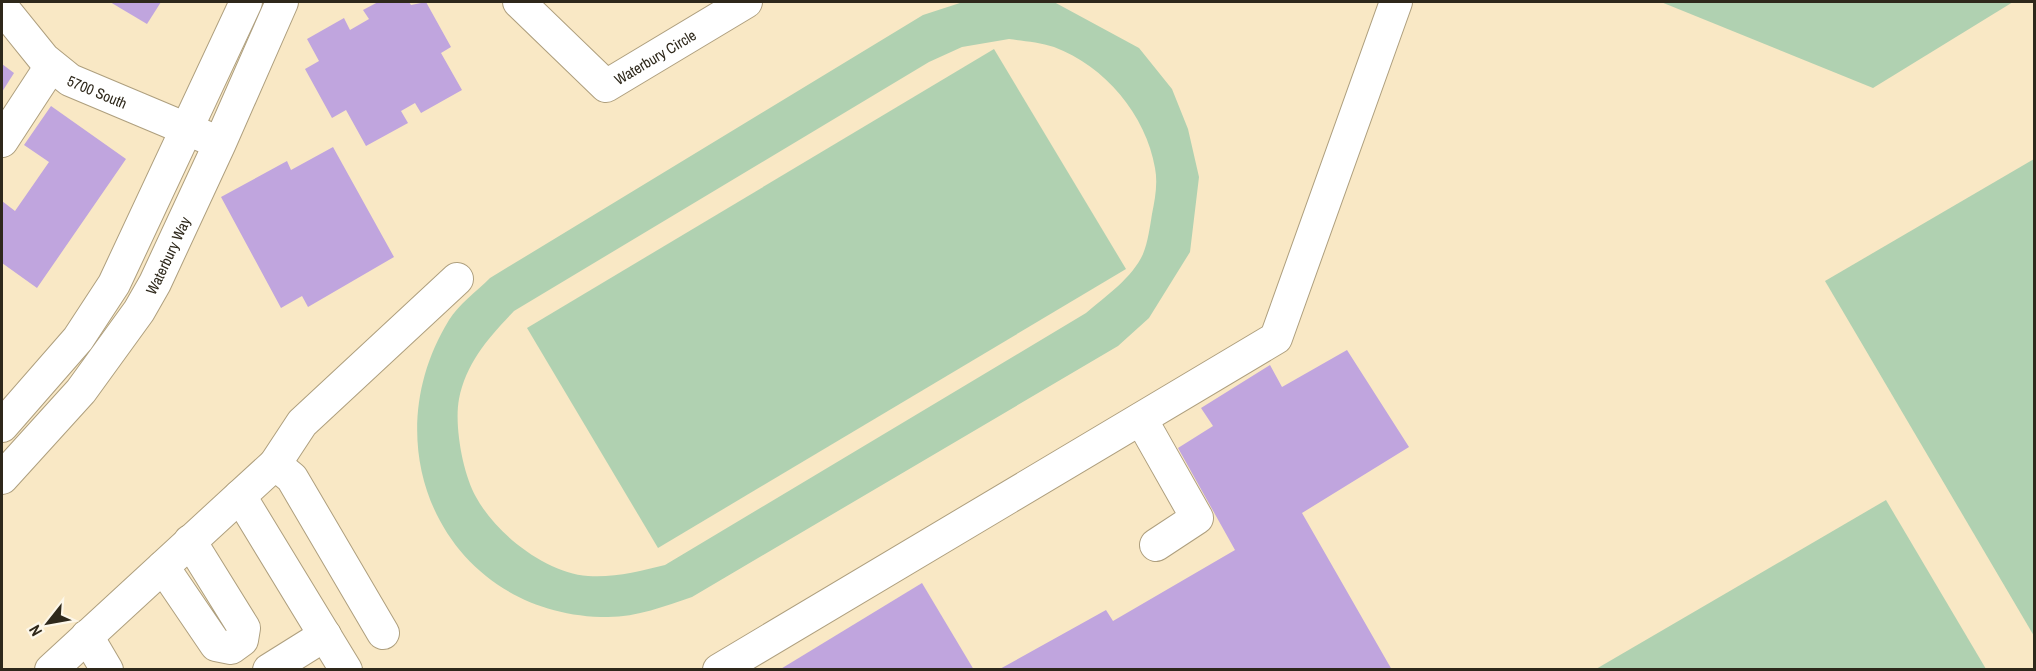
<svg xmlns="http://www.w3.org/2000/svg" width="2036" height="671" viewBox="0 0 2036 671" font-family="'Archivo Narrow',sans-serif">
	<rect width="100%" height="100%" fill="#f9e8c5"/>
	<g fill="#b0d1b1" fill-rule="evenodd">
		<path d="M963 2H1054L1139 48 1172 89 1188 129 1199 177 1190 252 1149 318 1118 346 692 597C665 606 637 617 608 617 449 617 368 452 449 320 458 305 477 291 490 278L923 15ZM1009 39C1023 41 1040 42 1054 47 1105 66 1146 115 1155 168 1158 183 1155 199 1152 214 1150 226 1148 242 1143 254 1133 277 1105 297 1086 313L665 565C640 571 614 578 588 576 546 573 496 534 476 497 463 474 454 426 459 399 466 363 489 337 514 311L929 62 962 47Z"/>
		<path d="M1661 2H2013L1873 88Z"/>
		<path d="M994 49 1126 269 658 548 527 328Z"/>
		<path d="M2034 159V636L1825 281Z"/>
		<path d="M1886 500 1986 669H1596Z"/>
	</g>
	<g fill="#c0a5de">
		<path d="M110 2H161L147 24Z"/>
		<path d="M378 2H409L411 5 426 2 451 47 441 53 462 90 421 113 415 103 401 111 408 123 366 146 346 110 332 118 305 69 319 61 307 39 344 18 350 30 369 19 363 10Z"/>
		<path d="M2 64 14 73 2 92Z"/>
		<path d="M51 106 126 159 37 288 2 263V201L15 211 49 162 24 145Z"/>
		<path d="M333 147 394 257 308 307 302 296 281 308 221 197 287 161 291 170Z"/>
		<path d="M1347 350 1409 447 1302 513 1392 670H998L1106 610 1113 621 1235 550 1178 448 1213 426 1201 408 1270 365 1282 387Z"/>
		<path d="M922 583 974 670H779Z"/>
	</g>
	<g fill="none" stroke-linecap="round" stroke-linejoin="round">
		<defs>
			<g id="minor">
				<path id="s1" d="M519 2 606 86 746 2"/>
				<path id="s2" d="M2 7 44 59 70 80 208 138"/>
				<path d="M2 141 51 66"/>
				<path d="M1141 419 1197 518 1156 545"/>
				<path d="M2 426 78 339 114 284 246 2"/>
				<path d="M275 464 302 423 457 279"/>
				<path id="s3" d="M2 478 81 391 139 311 155 283 220 143 282 2"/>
				<path d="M163 567 216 645 231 648 242 640 244 628 190 541"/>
				<path d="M87 636 107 670"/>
				<path d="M51 670 240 496"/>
				<path d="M269 670 325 635"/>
				<path d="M346 670 240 496 275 464 292 478 383 633"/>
				<path d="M719 670 1276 338 1396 2"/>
			</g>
		</defs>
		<use href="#minor" stroke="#ae9f7e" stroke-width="34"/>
		<use href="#minor" stroke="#fff" stroke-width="32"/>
	</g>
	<g text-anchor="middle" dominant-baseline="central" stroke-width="6" stroke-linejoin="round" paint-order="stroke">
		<g font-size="15" fill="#2e281b" stroke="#fdf7e9">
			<text stroke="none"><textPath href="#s1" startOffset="178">Waterbury Circle</textPath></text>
			<text stroke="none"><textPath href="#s2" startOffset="130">5700 South</textPath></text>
			<text stroke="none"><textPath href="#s3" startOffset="279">Waterbury Way</textPath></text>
		</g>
	</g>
	<rect width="2036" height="671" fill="none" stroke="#2e281b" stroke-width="6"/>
	<g transform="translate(48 623) rotate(239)" stroke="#fdf7e9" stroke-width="4.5" paint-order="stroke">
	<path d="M0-4.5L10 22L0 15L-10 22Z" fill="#2e281b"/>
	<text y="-9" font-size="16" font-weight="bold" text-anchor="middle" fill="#2e281b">N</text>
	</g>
</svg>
